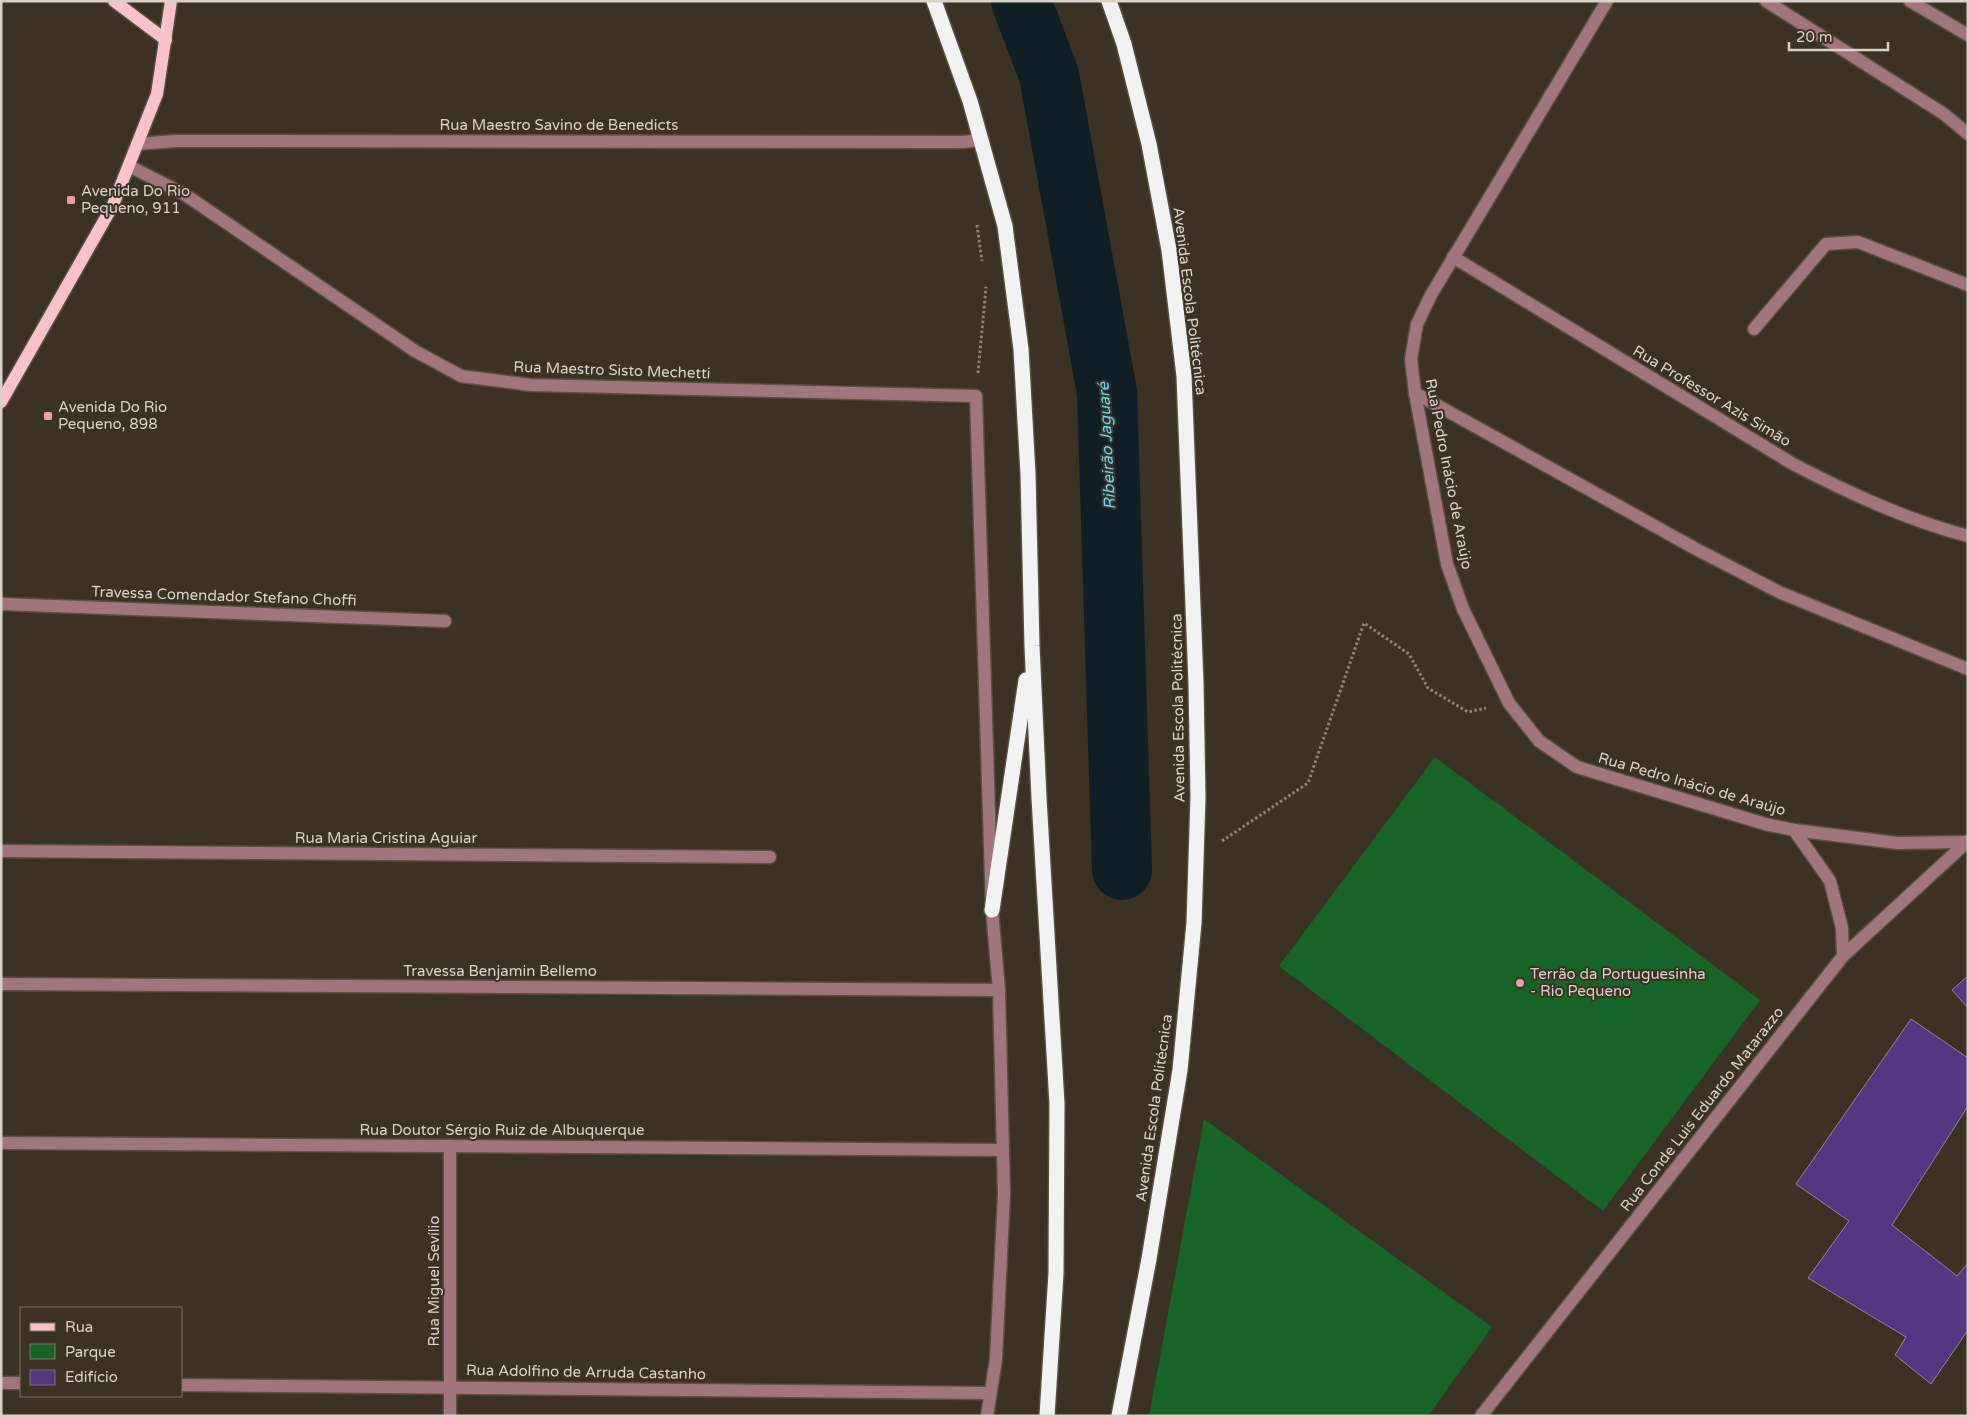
<svg xmlns="http://www.w3.org/2000/svg" width="1969" height="1417" viewBox="0 0 1969 1417" font-family="'Varela Round',sans-serif">
	<rect width="100%" height="100%" fill="#3b3224"/>
	<g fill="#176429">
		<path d="M1435 757 1760 1000 1603 1211 1279 966Z"/>
		<path d="M1204 1119 1492 1327 1428 1416H1149Z"/>
	</g>
	<g fill="none" stroke-linecap="round" stroke-linejoin="round">
		<path stroke="#0f1f25" stroke-width="60" d="M1021 1 1049 75 1107 392 1122 870"/>
	</g>
	<g fill="#523883" stroke="#8a8697">
		<path d="M1968 976V1008L1952 990Z"/>
		<path d="M1911 1019 1968 1058V1106L1892 1225 1957 1276 1968 1263V1330L1931 1384 1895 1355 1906 1337 1808 1278 1849 1221 1796 1184Z"/>
	</g>
	<g fill="none" stroke-linecap="round" stroke-linejoin="round">
		<defs>
			<g id="minor">
				<path d="M1607 1 1431 295 1417 324 1411 359 1415 393 1447 564 1463 609 1509 703 1539 741 1577 767 1765 824 1794 830 1830 881 1842 928 1843 956"/>
				<path d="M1766 1 1944 114 1968 134"/>
				<path d="M1910 1 1968 35"/>
				<path d="M137 144 176 141 963 142 981 140"/>
				<path d="M129 166 184 194 415 351 461 376 531 385 976 396 992 910 999 990 1004 1194 996 1359 987 1416"/>
				<path d="M1453 257 1793 464C1849 493 1907 520 1968 536"/>
				<path d="M1754 329 1826 244 1858 242 1968 285"/>
				<path d="M1415 393 1696 549 1781 593 1968 669"/>
				<path d="M1 604 445 621"/>
				<path d="M1794 830 1897 843 1966 842"/>
				<path d="M1 851 770 857"/>
				<path d="M1 984 999 990"/>
				<path d="M1 1143 1003 1150"/>
				<path d="M450 1146V1416"/>
				<path d="M1 1383H21"/>
				<path d="M181 1385 990 1393"/>
				<path d="M1481 1416 1843 956 1968 841"/>
			</g>
			<g id="major">
				<path d="M114 1 166 40"/>
				<path d="M1 402 113 205 157 94 171 1"/>
			</g>
			<g id="highway">
				<path d="M934 1 970 101 1005 226 1021 349 1028 474 1032 646 1039 798 1057 1104 1056 1273 1047 1416"/>
				<path d="M1109 1 1124 44 1149 144 1169 250 1184 376 1196 683 1198 797 1194 923 1180 1070 1149 1259 1119 1416"/>
				<path d="M992 910 1026 680"/>
			</g>
		</defs>
		<use href="#minor" stroke="#574f42" stroke-width="15"/>
		<use href="#major" stroke="#574f42" stroke-width="15"/>
		<use href="#highway" stroke="#574f42" stroke-width="18"/>
		<g stroke="#8d857b" stroke-width="3" stroke-dasharray="2.5 2.5" stroke-linecap="butt">
			<path d="M977 225 982 261"/>
			<path d="M978 373 986 287"/>
			<path d="M1222 841 1308 783 1364 623 1409 654 1428 688 1468 712 1486 708"/>
		</g>
		<use href="#minor" stroke="#a0767c" stroke-width="12"/>
		<use href="#major" stroke="#f8c2ca" stroke-width="12"/>
		<use href="#highway" stroke="#f2f2f2" stroke-width="15"/>
	</g>
	<g fill="#f29aac" stroke="#3b3224" stroke-width="2">
		<rect x="66" y="195" width="10" height="10" rx="2.5"/>
		<rect x="43" y="411" width="10" height="10" rx="2.5"/>
		<circle cx="1520" cy="983" r="5"/>
	</g>
	<g text-anchor="middle" dominant-baseline="central" stroke-width="4" stroke-linejoin="round" paint-order="stroke">
		<g font-size="15" fill="#d8d2ca" stroke="#3b3224">
			<text x="559" y="125">Rua Maestro Savino de Benedicts</text>
			<text transform="translate(1190 301) rotate(83)">Avenida Escola Politécnica</text>
			<text transform="translate(612 370) rotate(2)">Rua Maestro Sisto Mechetti</text>
			<text transform="translate(1712 396) rotate(31)">Rua Professor Azis Simão</text>
			<text transform="translate(1449 474) rotate(79)">Rua Pedro Inácio de Araújo</text>
			<text transform="translate(224 596) rotate(2)">Travessa Comendador Stefano Choffi</text>
			<text transform="translate(1178 708) rotate(-91)">Avenida Escola Politécnica</text>
			<text transform="translate(1692 784) rotate(16)">Rua Pedro Inácio de Araújo</text>
			<text x="386" y="838">Rua Maria Cristina Aguiar</text>
			<text x="500" y="971">Travessa Benjamin Bellemo</text>
			<text transform="translate(1154 1108) rotate(-82)">Avenida Escola Politécnica</text>
			<text transform="translate(1702 1109) rotate(-52)">Rua Conde Luis Eduardo Matarazzo</text>
			<text x="502" y="1130">Rua Doutor Sérgio Ruiz de Albuquerque</text>
			<text transform="translate(434 1281) rotate(-90)">Rua Miguel Sevílio</text>
			<text transform="translate(586 1372) rotate(1)">Rua Adolfino de Arruda Castanho</text>
		</g>
		<g font-size="15" fill="#d8d2ca" stroke="#3b3224" text-anchor="start">
			<text x="81" y="191">Avenida Do Rio<tspan x="81" dy="17">Pequeno, 911</tspan></text>
			<text x="58" y="407">Avenida Do Rio<tspan x="58" dy="17">Pequeno, 898</tspan></text>
			<text x="1530" y="974">Terrão da Portuguesinha<tspan x="1530" dy="17">- Rio Pequeno</tspan></text>
		</g>
		<g font-size="16" font-style="italic" fill="#5dd8ff" stroke="#3b3224">
			<text transform="translate(1107 446) rotate(-93)">Ribeirão Jaguaré</text>
		</g>
	</g>
	<rect width="1969" height="1417" fill="none" stroke="#d8d2ca" stroke-width="5"/>
	<rect x="20" y="1307" width="162" height="90" fill="#3b3224" stroke="#7a7266"/>
	<rect x="30" y="1323" width="25" height="8" fill="#f8c2ca" stroke="#7a7266"/>
	<text x="65" y="1332" font-size="15" fill="#d8d2ca">Rua</text>
	<rect x="30" y="1344" width="25" height="15" fill="#176429" stroke="#7a7266"/>
	<text x="65" y="1357" font-size="15" fill="#d8d2ca">Parque</text>
	<rect x="30" y="1370" width="25" height="15" fill="#523883" stroke="#7a7266"/>
	<text x="65" y="1382" font-size="15" fill="#d8d2ca">Edifício</text>
	<path d="M1789 42v8h99v-8" fill="none" stroke="#d8d2ca" stroke-width="2.5"/>
	<text x="1796" y="42" font-size="15" fill="#d8d2ca" stroke="#3b3224" stroke-width="4" paint-order="stroke">20 m</text>
</svg>
